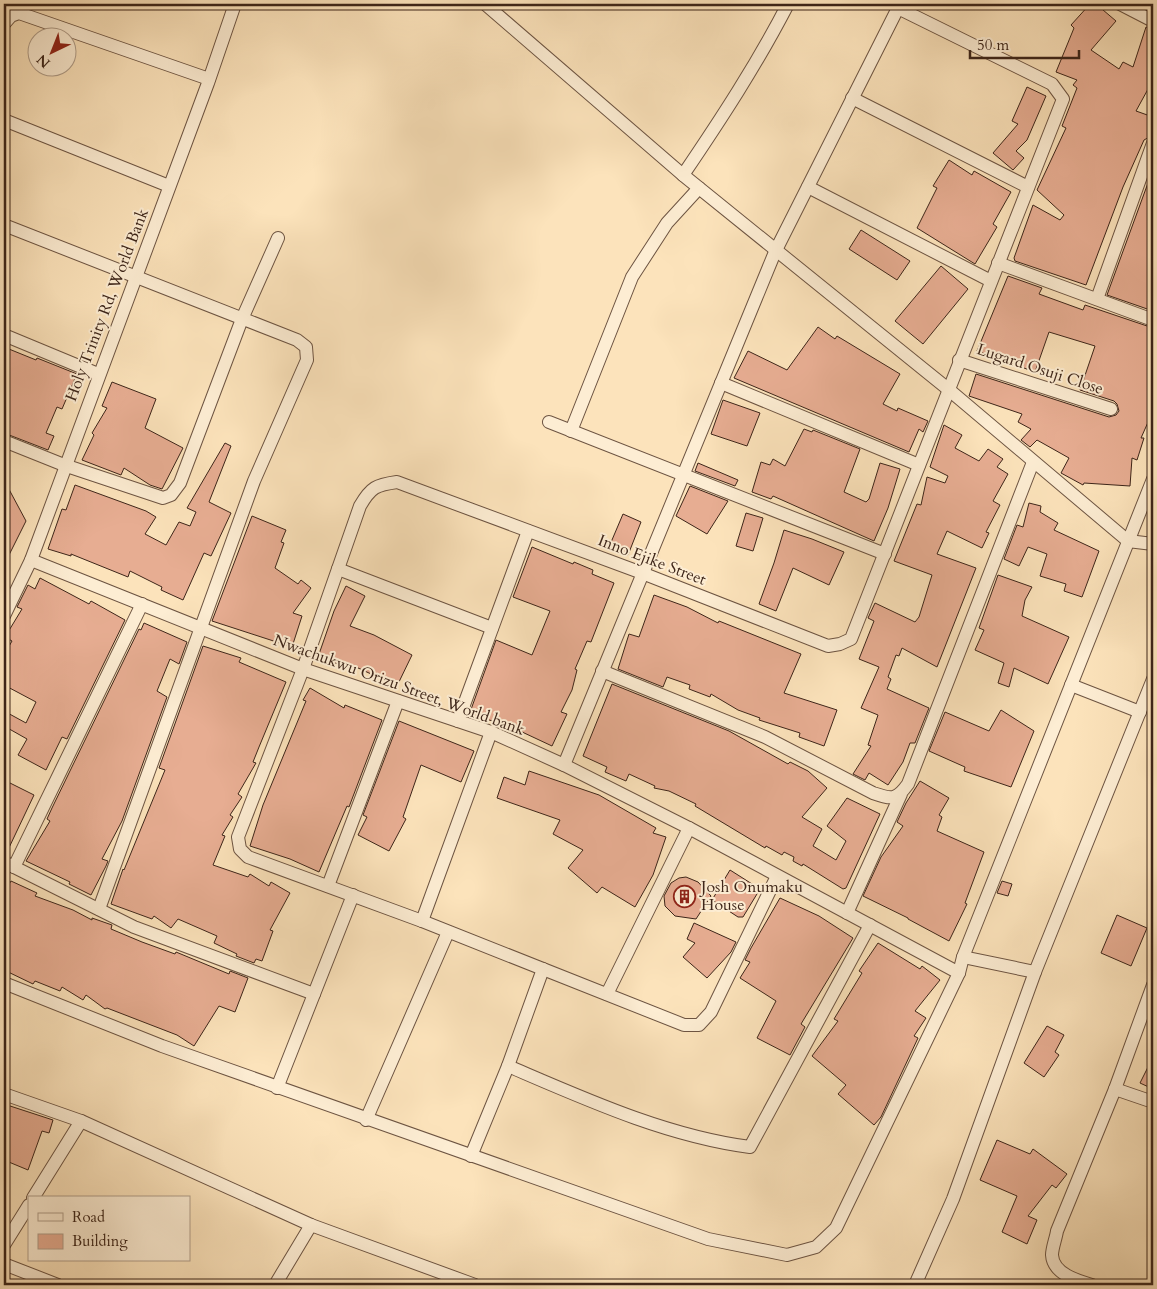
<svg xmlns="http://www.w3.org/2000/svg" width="1157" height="1289" viewBox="0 0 1157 1289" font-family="Cardo,serif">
	<rect width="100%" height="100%" fill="#fce3bb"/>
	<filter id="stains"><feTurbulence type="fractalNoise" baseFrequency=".004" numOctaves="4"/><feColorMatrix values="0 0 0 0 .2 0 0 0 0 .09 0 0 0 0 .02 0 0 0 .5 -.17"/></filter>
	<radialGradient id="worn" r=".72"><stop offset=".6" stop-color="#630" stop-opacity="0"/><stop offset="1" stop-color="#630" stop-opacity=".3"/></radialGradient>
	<g fill="#e7ad92" stroke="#3d2519">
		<path d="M1090 4H1096L1116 21 1091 50 1119 69 1123 62 1133 67 1146 27 1153 29V80L1136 111 1153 117V135L1144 140 1123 187 1086 285 1015 261 1014 258 1033 205 1060 220 1064 215 1037 190 1066 128 1062 126 1077 88 1073 85 1077 80 1056 72 1074 28 1071 25Z"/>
		<path d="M1027 87 1046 96 1027 140 1016 151 1024 158 1013 170 993 153 1018 124 1012 121Z"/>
		<path d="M949 160 972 175 974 171 1011 192 993 224 997 227 975 264 917 228 937 188 933 186Z"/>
		<path d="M1152 172 1153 269 1150 283 1153 284V311L1107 295Z"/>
		<path d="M861 230 910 261 897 280 849 249Z"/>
		<path d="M941 266 968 289 923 344 895 321Z"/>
		<path d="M1008 276 1042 288 1039 294 1083 310 1085 305 1153 328V411L1141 438H1144L1137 460 1132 458 1130 486 1084 483 1083 485 1061 473 1069 458 1037 440 1030 447 1021 440 1031 429 1018 422 1022 414 969 396 976 374 1109 417 1116 415 1119 411 1117 404 1114 401 1080 390 1095 346 1049 332 1035 372 977 351Z"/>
		<path d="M818 327 835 339 837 336 900 374 883 404 897 411 898 408 928 421 923 432 919 429 909 452 734 378 748 351 787 370Z"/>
		<path d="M4 347 36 360 37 358 77 374 62 409 57 407 46 433 54 436 48 450 4 433Z"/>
		<path d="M112 382 156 399 145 428 183 448 162 489 150 485 124 468 121 475 82 460 94 435 92 433 107 408 102 406Z"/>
		<path d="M723 400 760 413 747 446 711 434Z"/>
		<path d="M944 425 962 435 955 448 979 461 988 449 1003 459 997 467 1008 474 993 501 1000 505 986 532 989 533 982 548 947 531 937 554 976 568 937 667 902 648 899 656 896 655 888 677 891 679 887 689 929 708 915 743H910L903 762 888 785 869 773 865 780 853 774 871 746 868 745 878 715 861 708 879 667 859 659 874 621 868 618 875 603 915 622 919 617 932 575 894 561 917 504 921 505 927 477 945 483 948 476 930 467Z"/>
		<path d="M804 429 812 432 813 430 860 449 844 492 866 502 869 499 880 463 900 469 888 508 874 541 773 496 771 499 752 492 761 462 770 465 773 459 785 466Z"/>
		<path d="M225 443 231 446 209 502 231 513 211 556 204 553 183 600 161 590 162 587 130 571 128 577 71 554V556L48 549 62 509 66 510 75 485 146 511 156 517 145 534 166 545 179 522 190 526 196 512 187 508Z"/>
		<path d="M698 463 738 480 735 486 695 471Z"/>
		<path d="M4 480 26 521 4 565Z"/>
		<path d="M690 486 728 501 707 534 676 516Z"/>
		<path d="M1029 503 1041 506 1040 512 1058 523 1054 530 1099 551 1082 597 1064 591 1066 584 1040 576 1047 554 1028 547 1019 566 1004 559 1017 525 1023 527Z"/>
		<path d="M746 513 763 518 753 551 736 546Z"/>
		<path d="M623 514 641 522 628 555 609 547Z"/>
		<path d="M252 516 286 530 281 542 284 543 275 568 298 584 301 580 311 588 293 613 302 616 292 647 212 621Z"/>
		<path d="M784 530 812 539 844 552 829 585 793 568 776 611 759 604 774 563Z"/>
		<path d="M532 547 573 564 574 562 593 570 592 574 614 583 591 642 587 641 575 669 577 670 572 690 561 712 567 714 552 746 505 724 469 715 496 640 532 655 550 611 513 597Z"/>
		<path d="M998 575 1032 587 1025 600 1022 616 1069 637 1048 684 1014 668 1009 687 998 683 1004 663 975 650 984 630 979 628Z"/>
		<path d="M40 578 89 604 91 601 125 620 67 739 62 737 46 770 18 755 27 739 4 726V711L26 723 36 702 4 685V655L12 641 5 637 22 609 17 607 28 585 35 589Z"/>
		<path d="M346 586 365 596 350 626 374 635 412 655 397 686 356 667 355 670 318 657 334 611Z"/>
		<path d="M654 595 687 607 718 623 719 621 801 654 784 693 837 710 824 746 799 737 800 733 759 720 760 718 738 710 711 694 710 697 689 689 690 685 667 677 663 687 618 669 629 634 639 637Z"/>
		<path d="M144 623 187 642 179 664 170 659 157 691 167 697 122 821 102 859 108 861 106 866 91 895 69 884 70 882 26 861 50 821 47 819 52 808 139 629 141 630Z"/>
		<path d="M203 646 241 658 239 662 286 682 259 747 253 762 256 763 238 794 242 797 230 815 233 817 222 835 225 836 213 865 248 877 250 874 269 886 271 882 290 893 270 930 273 931 262 961 256 959 254 963 236 956 237 954 214 943 217 936 178 919 171 928 154 916 152 919 111 904 123 869 124 870 165 770 159 768Z"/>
		<path d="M612 684 729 731 788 764 790 762 808 771 827 788 802 817 822 829 813 846 836 860 846 841 827 826 847 798 880 814 846 888 843 889 803 864 802 866 793 861 794 857 784 852 782 855 766 846 765 848 695 806 696 804 669 791 654 788 655 786 629 774 626 781 605 772 607 767 583 756Z"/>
		<path d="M310 688 344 708 345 705 382 720 349 807 347 806 319 872 290 859 250 846 263 805 306 701 303 700Z"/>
		<path d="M1001 710 1034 731 1011 787 964 771 965 767 929 751 945 712 989 731Z"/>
		<path d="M399 721 474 751 461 782 421 765 403 817 406 819 389 851 358 835 367 817 363 815Z"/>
		<path d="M529 771 599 795 656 828 653 833 666 837 653 875 635 907 602 887 597 893 568 868 583 850 553 834 560 820 497 798 504 777 525 785Z"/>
		<path d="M4 780 34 795 6 854H4Z"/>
		<path d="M920 781 949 798 939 815 942 817 937 831 984 852 965 903 967 904 949 941 908 919V918L863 896 881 857 903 826 897 822 906 803Z"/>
		<path d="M730 870 760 889 743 917H738L712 900Z"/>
		<path d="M686 877 698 882 711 896 696 919 675 916 665 906 664 896 671 883 679 878Z"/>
		<path d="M11 881 37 893 35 896 73 910 92 920V918L112 925 111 929 142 942 175 954 176 952 229 974 230 971 248 978 235 1012 219 1006 194 1046 177 1035 107 1008 105 1009 86 995 83 1000 62 987 60 991 35 981 33 984 4 970V893Z"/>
		<path d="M1002 881 1012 884 1008 896 997 893Z"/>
		<path d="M780 898 819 916 853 938 801 1024 805 1027 790 1055 757 1038 776 1001 740 978 750 962 745 960 751 948Z"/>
		<path d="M1117 915 1147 928 1131 966 1101 953Z"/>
		<path d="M694 923 736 942 731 952 707 978 683 957 695 943 687 939Z"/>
		<path d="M878 943 920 969 922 966 940 980 915 1011 926 1018 914 1036 918 1038 881 1117 874 1125 838 1094 846 1085 812 1056 838 1021 834 1019 862 973 859 971Z"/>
		<path d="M1047 1026 1064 1035 1055 1052 1059 1055 1044 1077 1024 1063Z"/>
		<path d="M1153 1057V1089L1140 1083Z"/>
		<path d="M4 1104 53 1120 49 1133 42 1131 28 1170 4 1160Z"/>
		<path d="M997 1140 1030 1154 1033 1149 1067 1174 1056 1188 1052 1185 1028 1216 1037 1220 1027 1244 1002 1232 1017 1196 980 1180Z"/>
	</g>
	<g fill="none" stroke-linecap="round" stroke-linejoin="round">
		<defs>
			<g id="street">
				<path d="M485 4 683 175 948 389 1128 541 1153 544"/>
				<path d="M1120 4 1153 21"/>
				<path d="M4 24 11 16 19 13 209 79"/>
				<path d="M852 98 1028 187"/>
				<path d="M4 120 169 186"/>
				<path d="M683 175C721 119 757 64 788 4"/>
				<path d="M808 187 991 281"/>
				<path d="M4 225 297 340 306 347 307 360 254 481 99 909"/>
				<path d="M998 263 1153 320"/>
				<path d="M1097 299 1153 143"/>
				<path d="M4 335 98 374"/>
				<path d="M959 360 1111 409"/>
				<path d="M721 383 919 465"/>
				<path d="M549 422 885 554"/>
				<path d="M571 431 632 277 667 223 699 188"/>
				<path d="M4 441 64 465 163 498 171 495 180 483 242 319 278 238"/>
				<path d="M31 560 303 669 491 732 564 765 689 828 959 973"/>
				<path d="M338 569 492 628"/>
				<path d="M4 616 31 560 208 83 235 4"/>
				<path d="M602 671 765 737 873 793C891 799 896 801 908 784L1033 462"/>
				<path d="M1071 685 1140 712"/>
				<path d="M458 721 528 531"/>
				<path d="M564 765 775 252 900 4"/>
				<path d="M4 862 134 927 314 994"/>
				<path d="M14 867 142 604"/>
				<path d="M777 876 711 1012 699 1025H684L422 921 248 857 240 849 238 837 303 669 360 506C371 487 376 485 397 482L642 573 828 646 840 644 851 639 1063 99 1052 84 898 8"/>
				<path d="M328 886 398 701"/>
				<path d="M847 913 901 794"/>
				<path d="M422 921 491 732"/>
				<path d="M963 957 1035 972"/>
				<path d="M4 983 162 1046 708 1239 787 1255 816 1247 836 1228 959 973 963 957 1153 479"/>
				<path d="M607 994 689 828"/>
				<path d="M508 1066C585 1099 666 1136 750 1147L870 925"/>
				<path d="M277 1088 353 895"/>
				<path d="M1115 1089 1153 1102"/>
				<path d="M4 1094 81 1121 311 1225 475 1285"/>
				<path d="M366 1120 448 932"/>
				<path d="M471 1156 508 1066 543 969"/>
				<path d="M33 1198 81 1121"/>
				<path d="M4 1245 29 1205"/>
				<path d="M4 1264 58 1285"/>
				<path d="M275 1285 311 1225"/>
				<path d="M915 1285 953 1199 1035 972 1153 679"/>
				<path d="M1092 1285C1078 1281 1053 1274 1052 1255 1052 1248 1056 1238 1057 1231L1115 1089 1153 985"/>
			</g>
		</defs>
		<use href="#street" stroke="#6d5442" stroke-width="14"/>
		<use href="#street" stroke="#fdedd3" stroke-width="12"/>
	</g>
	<defs>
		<symbol id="building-ring" viewBox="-11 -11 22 22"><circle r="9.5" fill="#fdedd3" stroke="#8f2418" stroke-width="1.5"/><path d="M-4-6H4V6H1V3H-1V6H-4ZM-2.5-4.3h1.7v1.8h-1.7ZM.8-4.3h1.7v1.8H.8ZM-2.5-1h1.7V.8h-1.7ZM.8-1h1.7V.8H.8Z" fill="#8f2418"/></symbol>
	</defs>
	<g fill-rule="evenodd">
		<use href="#building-ring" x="672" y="884" width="25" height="25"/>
	</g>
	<g text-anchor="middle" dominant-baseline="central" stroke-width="4" stroke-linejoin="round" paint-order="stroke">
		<g font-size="16" fill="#3d2519" stroke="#fdedd3">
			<text transform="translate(107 305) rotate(-69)">Holy Trinity Rd, World Bank</text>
			<text transform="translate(1040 369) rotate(18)">Lugard Osuji Close</text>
			<text transform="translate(652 560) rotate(21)">Inno Ejike Street</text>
			<text transform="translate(399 685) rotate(20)">Nwachukwu Orizu Street, World bank</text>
		</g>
		<g font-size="16" fill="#3d2519" stroke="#fdedd3" text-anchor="start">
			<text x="701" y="887">Josh Onumaku<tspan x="701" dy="18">House</tspan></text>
		</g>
	</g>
	<rect width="1157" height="1289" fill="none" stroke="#fce3bb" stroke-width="20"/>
	<rect x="5" y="5" width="1147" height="1279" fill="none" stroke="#3d2519" stroke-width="2.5"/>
	<rect x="10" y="10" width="1137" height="1269" fill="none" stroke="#3d2519"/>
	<rect x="28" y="1196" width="162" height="65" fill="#fdedd3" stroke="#b09d89"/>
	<rect x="38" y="1213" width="25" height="8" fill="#fdedd3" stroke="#b09d89"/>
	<text x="72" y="1222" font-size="15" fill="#3d2519">Road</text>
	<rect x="38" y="1234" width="25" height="15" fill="#e7ad92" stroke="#b09d89"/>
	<text x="72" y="1246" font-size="15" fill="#3d2519">Building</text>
	<g transform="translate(52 52) rotate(223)"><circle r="24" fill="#fdedd3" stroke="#b09d89"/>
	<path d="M0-4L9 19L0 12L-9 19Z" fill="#8f2418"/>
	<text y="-8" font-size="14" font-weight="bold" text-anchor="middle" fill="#3d2519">N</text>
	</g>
	<path d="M970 50v8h109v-8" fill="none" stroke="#3d2519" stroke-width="2.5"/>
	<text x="977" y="50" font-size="15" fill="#3d2519" stroke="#fdedd3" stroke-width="4" paint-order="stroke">50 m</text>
	<rect width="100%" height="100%" filter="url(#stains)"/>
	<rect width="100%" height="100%" fill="url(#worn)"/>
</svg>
